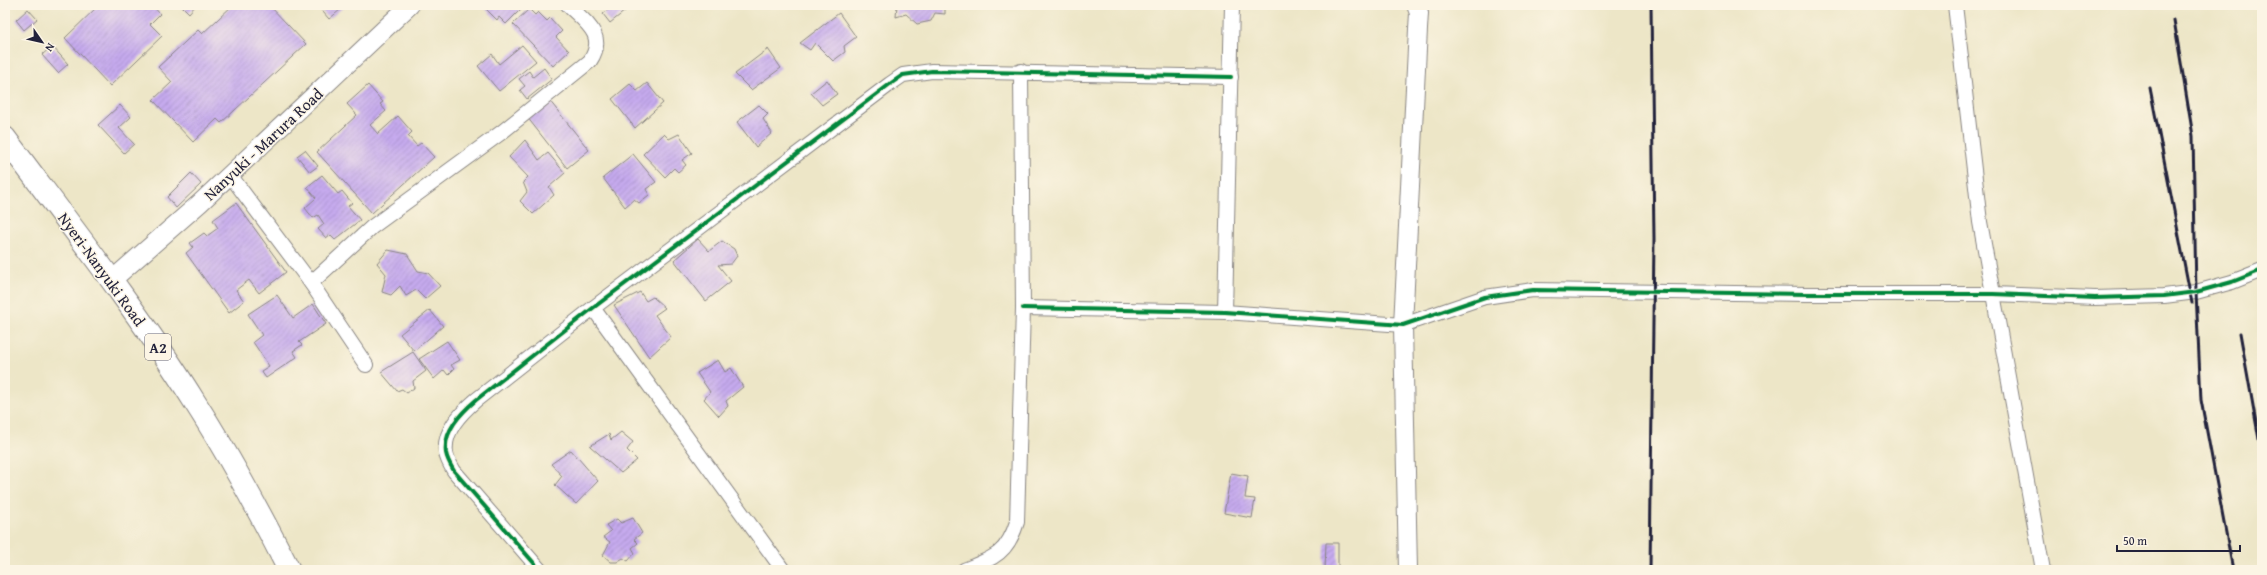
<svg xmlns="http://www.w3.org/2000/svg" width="2267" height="575" viewBox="0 0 2267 575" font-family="'Gentium Book Plus',serif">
	<defs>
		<pattern id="building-hatch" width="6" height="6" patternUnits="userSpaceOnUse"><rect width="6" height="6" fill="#c6aaee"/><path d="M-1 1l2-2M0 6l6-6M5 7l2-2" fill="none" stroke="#a08ac2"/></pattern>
	</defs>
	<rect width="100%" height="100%" fill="#fcf5e5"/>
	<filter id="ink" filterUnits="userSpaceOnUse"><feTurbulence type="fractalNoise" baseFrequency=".025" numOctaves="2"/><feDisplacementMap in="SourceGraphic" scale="8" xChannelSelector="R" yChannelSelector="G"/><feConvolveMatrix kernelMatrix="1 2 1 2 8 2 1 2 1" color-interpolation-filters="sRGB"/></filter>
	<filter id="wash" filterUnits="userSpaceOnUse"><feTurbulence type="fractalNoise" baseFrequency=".012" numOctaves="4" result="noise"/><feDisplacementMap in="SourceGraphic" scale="16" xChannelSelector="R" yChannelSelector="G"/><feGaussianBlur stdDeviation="0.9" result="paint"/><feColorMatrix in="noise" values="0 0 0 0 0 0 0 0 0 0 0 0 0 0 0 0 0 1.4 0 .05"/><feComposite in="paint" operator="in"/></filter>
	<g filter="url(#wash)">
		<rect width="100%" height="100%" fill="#ede6c7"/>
		<g id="blocks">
			<g fill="url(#building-hatch)">
				<path d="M99 5H152L160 14 150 24 162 36 110 86 65 38Z"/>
				<path d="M181 5H196L189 13Z"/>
				<path d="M233 5H269L306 44 221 123 217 119 193 142 153 100 172 82 158 67 198 30 202 34Z"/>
				<path d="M317 5H346L329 19Z"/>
				<path d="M482 5H522L524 6 506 24 499 17 497 20Z"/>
				<path d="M604 5H620L625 11 610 23 603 14 608 10Z"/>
				<path d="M897 5H945V14L935 13 931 21 917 24 906 14 896 17Z"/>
				<path d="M28 9 37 19 24 30 16 20Z"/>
				<path d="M529 9 535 15 538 12 547 21 550 18 562 31 556 37 569 51 553 66 513 24Z"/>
				<path d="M839 13 856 37 844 46 845 52 833 61 815 43 810 50 800 43Z"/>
				<path d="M522 45 536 61 499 91 478 66 492 54 499 64Z"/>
				<path d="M52 46 68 64 58 73 42 55Z"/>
				<path d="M768 49 781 68 751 90 735 74Z"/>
				<path d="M544 68 552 79 527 99 520 90 525 86 519 79 529 71 533 77Z"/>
				<path d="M827 80 837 94 822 105 811 93Z"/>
				<path d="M647 83 663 103 635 128 612 99 630 84 637 91Z"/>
				<path d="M368 85 383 102 380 104 386 111 370 125 378 134 398 116 412 132 408 136 417 146 421 143 434 157 372 213 317 152 357 115 347 104Z"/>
				<path d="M549 100 589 150 567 168 527 117Z"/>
				<path d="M120 105 131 117 119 128 134 144 124 153 98 125Z"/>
				<path d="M759 105 768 114 763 119 772 133 756 147 737 122Z"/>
				<path d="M664 134 669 139 679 134 692 153 682 160 686 165 678 172 674 168 665 177 643 154Z"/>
				<path d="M525 140 539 160 548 153 565 173 549 187 554 195 533 214 520 201 527 192 523 182 528 177 509 157Z"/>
				<path d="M305 150 318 166 310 172 297 156Z"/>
				<path d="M633 154 656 182 646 189 649 195 639 203 634 199 625 207 603 178Z"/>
				<path d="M191 173 201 184 176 208 167 197Z"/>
				<path d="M322 175 338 194 342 191 352 203 348 206 360 220 335 240 330 235 326 238 318 229 324 224 318 215 313 218 305 208 316 198 307 187Z"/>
				<path d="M236 203 286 272 259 293 249 280 236 290 244 301 229 313 186 253 193 247 190 243 204 233 207 236 218 228 213 220Z"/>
				<path d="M698 239 709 251 722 241 734 249 737 256 731 264 718 265 731 281 706 301 674 260Z"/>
				<path d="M388 250 407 254 418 271 428 273 440 286 425 299 416 290 406 296 400 286 391 295 382 292 386 274 377 263Z"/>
				<path d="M640 292 646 301 653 297 665 308 655 315 671 337 649 357 614 305Z"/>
				<path d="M277 295 293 318 313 304 326 324 299 342 302 345 293 351 297 357 266 378 261 371 269 366 253 342 262 335 248 314Z"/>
				<path d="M430 310 443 326 414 351 400 334Z"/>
				<path d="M447 341 460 360 451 365 454 369 448 375 444 370 434 379 419 359Z"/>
				<path d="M413 352 426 371 413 381 414 388 407 393 402 389 397 391 381 372Z"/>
				<path d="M718 360 725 372 731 368 743 387 726 401 728 406 719 416 704 399 710 392 697 373Z"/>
				<path d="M621 432 633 442 627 450 637 460 621 473 590 446 609 434 611 440Z"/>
				<path d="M571 450 598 481 576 504 555 485 562 476 551 464Z"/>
				<path d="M1231 473 1248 476 1245 498 1255 499 1252 518 1224 513Z"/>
				<path d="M633 518 642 533 634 539 638 543 632 548 635 553 628 561 623 558 617 562H611L603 555 610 542 603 537 611 531 606 525 617 519 621 523Z"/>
				<path d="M1326 543H1338V570H1325Z"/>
			</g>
		</g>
	</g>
	<g filter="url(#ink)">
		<use href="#blocks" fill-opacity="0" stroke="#888481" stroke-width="1"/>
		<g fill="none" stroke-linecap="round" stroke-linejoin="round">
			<defs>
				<g id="minor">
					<path d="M1955 5 1980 222 2043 570"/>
					<path d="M230 175 311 283 366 365"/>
					<path d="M311 283 372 227 502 132 590 61C607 35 586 23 568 5"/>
					<path d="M593 308 783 570"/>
					<path d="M1023 308 1225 312 1403 325 1485 297 1533 290 1807 294H1993L2095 298 2164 296 2196 292 2232 282 2262 270"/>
					<path d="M1225 312 1232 5"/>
					<path d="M540 570 454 471C451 466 447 459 446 453 443 431 461 413 476 400L593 308 890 84 903 75 932 71 1231 77"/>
					<path d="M964 570C994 558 1007 554 1017 522L1023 308 1021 71"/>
				</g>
				<g id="tertiary">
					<path d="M112 280 200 203 410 5"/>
					<path d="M1408 570 1403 325 1418 29 1419 13 1416 5"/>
				</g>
				<path id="trunk" d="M5 138C70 225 138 311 196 404 230 457 260 513 289 570"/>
			</defs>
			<use href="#minor" stroke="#888481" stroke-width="16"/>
			<use href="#tertiary" stroke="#888481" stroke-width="20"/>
			<use href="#trunk" stroke="#888481" stroke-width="24"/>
			<use href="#minor" stroke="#fff" stroke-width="14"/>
			<use href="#tertiary" stroke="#fff" stroke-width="18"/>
			<use href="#trunk" stroke="#fff" stroke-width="22"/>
			<g stroke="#22223b" stroke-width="3">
				<path d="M2174 20 2193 136 2196 292 2201 400 2233 570"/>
				<path d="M2150 88 2192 303"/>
				<path d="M2240 333 2262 456"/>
				<path d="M1650 570 1654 239 1651 5"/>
			</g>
			<defs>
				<g id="cycleway">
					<path d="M1023 308 1225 312 1403 325 1485 297 1533 290 1807 294H1993L2095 298 2164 296 2196 292 2232 282 2262 270"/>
					<path d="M540 570 454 471C451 466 447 459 446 453 443 431 461 413 476 400L593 308 890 84 903 75 932 71 1231 77"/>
				</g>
			</defs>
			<use href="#cycleway" stroke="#fcf5e5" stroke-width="6"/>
			<use href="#cycleway" stroke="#00873e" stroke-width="4"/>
		</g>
	</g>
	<g text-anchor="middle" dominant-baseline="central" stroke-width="3" stroke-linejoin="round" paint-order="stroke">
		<rect fill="#fcf5e5" stroke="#63616e" stroke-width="1" x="145" y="334" width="26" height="26" rx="3"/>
		<g font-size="15" font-weight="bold" fill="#22223b">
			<text x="158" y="347">A2</text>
		</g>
		<g font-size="16" fill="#22223b" stroke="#fcf5e5">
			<text transform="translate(263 144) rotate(-43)">Nanyuki - Marura Road</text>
			<text transform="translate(102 269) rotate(54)">Nyeri-Nanyuki Road</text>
		</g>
	</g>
	<rect width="2267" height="575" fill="none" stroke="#fcf5e5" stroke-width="20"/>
	<g transform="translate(42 42) rotate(124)" stroke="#fcf5e5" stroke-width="3" paint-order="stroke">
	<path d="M0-3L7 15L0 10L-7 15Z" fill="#22223b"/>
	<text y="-6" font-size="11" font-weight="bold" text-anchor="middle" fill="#22223b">N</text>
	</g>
	<path d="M2117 545v6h123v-6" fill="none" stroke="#22223b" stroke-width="2"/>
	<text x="2123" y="545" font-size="12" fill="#22223b" stroke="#fcf5e5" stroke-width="3" paint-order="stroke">50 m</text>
</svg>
